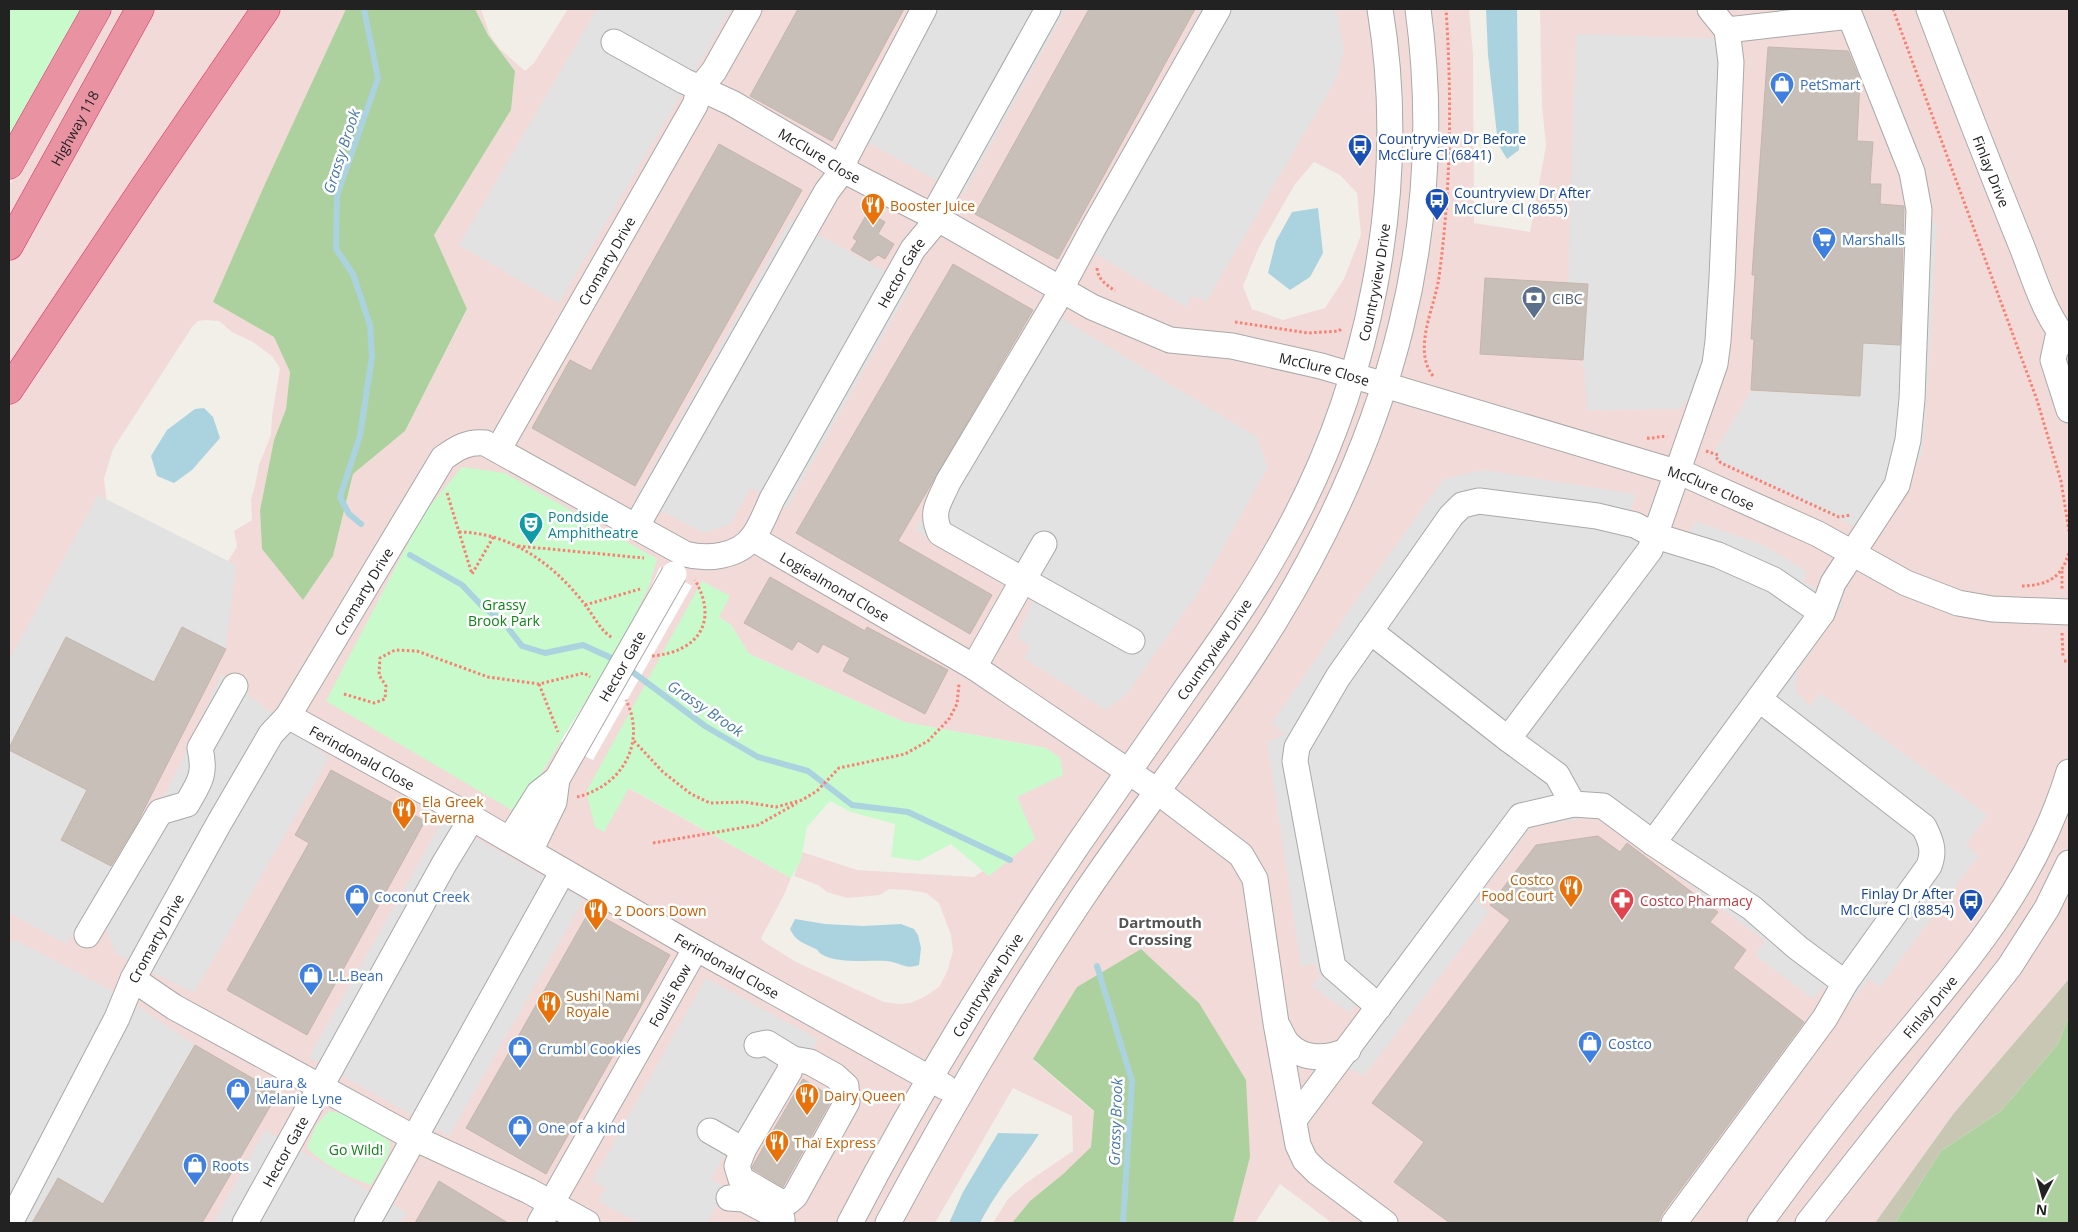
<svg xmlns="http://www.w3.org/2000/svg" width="2078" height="1232" viewBox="0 0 2078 1232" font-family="'Open Sans',sans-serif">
	<rect width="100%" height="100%" fill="#f2efe9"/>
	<path fill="#f2dad9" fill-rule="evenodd" d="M104 9H346L213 302 274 337 290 372 286 409 274 440 260 510 262 549 303 600 333 556 353 474 405 431 467 310 434 235 511 110 515 71 488 35 475 9H481L490 35 500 49 525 71 534 63 568 9H1469L1473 53 1474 223 1530 232 1546 146 1542 106 1540 9H2069V979L1954 1113 1875 1223H1332L1280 1184 1255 1223H1233L1250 1157 1033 1060 1094 1112 1091 1147 1063 1174 1030 1201 1012 1223H993L1008 1199 1026 1183 1073 1151 1072 1116 1013 1088 935 1223H9V186ZM1314 162 1340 175 1357 193 1361 235 1344 279 1325 308 1283 320 1252 309 1243 286 1259 247 1295 184ZM205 320 219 321 232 332 253 342 272 356 280 368 272 416 271 435 259 465 255 486 251 499 252 520 234 531 237 547 228 561 217 565 107 503 104 479 113 449 192 327 198 321ZM424 513 633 546 657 559 625 636 517 813 366 626ZM703 581 718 617 731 625 749 654 904 722 1046 748 1017 797 989 876 983 871 974 877 857 870 802 852 794 876 818 885 827 892 847 898 880 895 889 889 909 890 926 893 939 903 951 935 953 951 947 972 939 987 926 996 911 1003 899 1004 884 1002 796 962 764 942 761 938 783 897 791 878 628 788Z"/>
	<path fill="#c7c7b4" d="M2069 979V1016L2058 1044 2001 1111 1941 1151 1895 1223H1875L1954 1113Z"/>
	<g fill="#add19e">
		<path d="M346 9H475L488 35 515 71 511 110 434 235 467 309 405 431 353 474 333 556 303 600 262 549 260 510 274 440 286 409 290 372 274 337 213 302 265 184Z"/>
		<path d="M1141 949 1199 1003 1246 1080 1250 1157 1233 1223H1012L1030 1201 1063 1174 1091 1147 1094 1111 1033 1059 1077 987Z"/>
		<path d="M2069 1016V1223H1895L1941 1151 2001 1111 2058 1044Z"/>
	</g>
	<g fill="#c8facc">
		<path d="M9 9H104L9 142Z"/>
		<path d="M462 467 505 473 657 559 649 586 625 636 517 813 326 701 424 513Z"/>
		<path d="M702 581 730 596 719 617 731 625 749 654 904 722 1046 748 1060 758 1063 775 1017 797 1035 839 989 876 951 844 919 861 891 857 895 824 851 812 830 801 807 827 801 860 791 878 629 788 604 832 595 827 586 792Z"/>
		<path d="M329 1111C353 1115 371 1126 390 1142L388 1156 371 1185C347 1177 326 1166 307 1148L316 1126Z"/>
	</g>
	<g fill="#e2e2e2">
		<path d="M597 9H731L559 303 459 245Z"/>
		<path d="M912 9H1066L963 195 846 130Z"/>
		<path d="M1201 9H1336L1344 49 1338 76 1206 302 1193 295 1186 307 1075 242Z"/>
		<path d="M1576 34 1729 39 1715 364 1680 409 1588 410 1583 360 1588 285 1568 283Z"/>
		<path d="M791 219 911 286 787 508 750 488 731 524 704 533 636 498Z"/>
		<path d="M1906 223H1937L1925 428 1921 457 1873 535 1711 458 1751 391 1855 396 1863 343 1900 345Z"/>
		<path d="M1050 311 1257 437 1268 467 1198 593 1127 694 1106 710 1024 658 1030 646 1017 638 1033 600 915 530Z"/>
		<path d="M1483 470 1635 494 1631 512 1688 535 1696 521 1766 546 1807 572 1803 581 1843 604 1797 673 1796 691 1809 706 1821 693 1988 815 1966 845 1979 855 1880 987 1869 979 1849 1005 1824 987 1813 999 1755 955 1765 941 1598 816 1531 827 1476 900 1489 912 1364 1076 1350 1069 1345 1029 1363 1008 1357 1003 1349 1013 1312 986 1320 977 1315 964 1301 966 1267 741 1285 735 1272 723 1363 591 1444 479Z"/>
		<path d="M98 495 236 565 226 649 182 627 154 682 66 637 9 748V660Z"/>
		<path d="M222 674 329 758 194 993 116 954 104 925Z"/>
		<path d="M9 751 87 790 61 840 114 868 67 944 9 913Z"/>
		<path d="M443 820 584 899 449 1136 309 1057Z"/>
		<path d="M16 940 126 998 195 1045 103 1204 58 1178 32 1223H9V943Z"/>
		<path d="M706 978 818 1039 800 1073 778 1063 711 1179 726 1188 707 1223H639L598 1201 606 1188 592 1181Z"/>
		<path d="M265 1130 407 1213 401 1223H213Z"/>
	</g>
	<g fill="#aad3df">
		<path d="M1486 9H1517L1519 150 1507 159 1498 144 1488 55Z"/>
		<path d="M1318 208 1323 253 1310 277 1290 290 1268 273 1276 241 1292 212Z"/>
		<path d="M204 408 213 417 220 438 192 470 174 483 157 476 151 456 167 430 195 409Z"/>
		<path d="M795 919 825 924 863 926 901 924 914 929 918 935 921 948 919 965C904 970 900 962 886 961 869 960 837 964 821 954 819 953 818 950 816 949 804 943 796 942 790 929Z"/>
		<path d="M998 1133 1039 1134C1020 1164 996 1191 980 1223H949L963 1192Z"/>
	</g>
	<path fill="#fff" d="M660 567 692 586 593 760 573 751 561 741 613 658 648 593Z"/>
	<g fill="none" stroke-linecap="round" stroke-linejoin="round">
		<g stroke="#aad3df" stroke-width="6">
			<path d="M361 524 349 514 340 497 360 436 372 356 370 325 353 274 336 249 337 195 378 78 364 9"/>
			<path d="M410 555 462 585 483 607 502 620 522 646 545 653 583 645 618 661"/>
			<path d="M626 667 705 726 758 757 808 771 852 805 908 812 1010 860"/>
			<path d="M1097 966 1132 1081 1123 1223"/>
		</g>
	</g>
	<g fill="#c7bfb8" stroke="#c4b6ab">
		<path d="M798 9H904L832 141 750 96Z"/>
		<path d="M1089 9H1195L1058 259 975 214Z"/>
		<path d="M1768 47 1848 51 1860 80 1857 141 1873 142 1870 184H1881L1880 204 1904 206 1900 345 1863 343 1860 396 1751 390 1754 339H1751L1755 275H1752Z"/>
		<path d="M719 144 802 190 635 486 532 428 570 360 591 371Z"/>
		<path d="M868 212 885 222 878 234 894 244 885 259 878 255 870 261 851 250 857 241 853 238Z"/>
		<path d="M953 264 1033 310 898 541 992 595 970 634 796 533Z"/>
		<path d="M1485 278 1588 284 1583 360 1480 354Z"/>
		<path d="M770 577 865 631 867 627 948 670 925 714 843 671 850 658 823 644 818 653 798 641 792 650 744 623Z"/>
		<path d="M182 627 226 649 136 825 111 866 61 840 87 790 9 750V748L66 637 154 682Z"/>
		<path d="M331 770 425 821 307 1035 227 990 309 843 295 835Z"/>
		<path d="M1598 836 1620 852 1627 843 1718 912 1710 922 1746 950 1733 968 1804 1022 1662 1214 1658 1223H1450L1394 1182 1424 1142 1372 1103 1510 920 1490 905 1536 845Z"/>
		<path d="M590 910 670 955 546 1174 466 1128Z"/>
		<path d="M195 1045 278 1093 202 1223H32L58 1178 103 1204Z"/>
		<path d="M803 1079 832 1097V1099L783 1187 753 1169 752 1167Z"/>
		<path d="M439 1181 508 1223H415Z"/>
	</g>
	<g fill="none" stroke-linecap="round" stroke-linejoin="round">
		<defs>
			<g id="minor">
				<path id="s1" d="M1929 9C1959 89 1990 168 2022 247 2034 277 2046 320 2069 342"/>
				<path id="s2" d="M614 42 684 81 732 103 822 156 843 170 938 219 1092 307 1170 340 1232 346 1321 366 1689 476 1818 534 1906 583 1958 603 1992 609 2069 612"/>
				<path d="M2059 332 2053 360 2069 410"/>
				<path id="s3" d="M498 450 695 105 700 88 714 71 749 9"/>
				<path d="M636 527 827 191 843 170 846 157 924 9"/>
				<path id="s4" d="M752 538 974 667 1157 791 1241 855 1255 879 1276 1023 1298 1145 1305 1160 1317 1172 1385 1223"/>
				<path d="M1044 544 1023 580 1132 641"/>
				<path d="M1370 631 1508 739 1557 775 1573 804"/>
				<path d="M974 667 1023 580 940 533C930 511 939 503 948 482L1063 289 1067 277 1094 227 1218 9"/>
				<path id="s5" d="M288 716 460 811 696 948 945 1087"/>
				<path d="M1508 739 1650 550 1715 364 1718 341 1722 278 1731 62 1727 30 1710 9"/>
				<path d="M510 839 539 793 557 779"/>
				<path d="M1653 843 1822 613 1833 583 1897 485 1908 440 1912 399 1919 210 1912 172 1850 16 1727 30"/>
				<path d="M530 851 554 802 557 779 573 751"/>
				<path d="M87 935 160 812 187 804C200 781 206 775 200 748L235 686"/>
				<path d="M133 979 174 1007 414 1138 529 1191 587 1223"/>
				<path d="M1379 1007 1333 967 1295 761 1297 747 1338 677 1451 516 1462 505 1479 501 1597 516 1635 525 1656 536 1718 555 1774 580 1822 613"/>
				<path d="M1278 1027C1281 1032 1284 1040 1288 1044 1303 1061 1329 1059 1348 1050"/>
				<path d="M757 1045 767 1043 793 1059 810 1062 835 1076 846 1086 847 1102 795 1196 788 1202 779 1201 741 1179 737 1166 743 1150 789 1072 793 1059"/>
				<path d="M1294 1120 1521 816 1573 804 1603 806 1653 843 1752 908 1798 948 1845 983"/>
				<path d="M710 1131 743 1150"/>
				<path d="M729 1198 744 1199 782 1219V1223"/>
				<path id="s6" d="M10 1223 117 1018 133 979 151 946 218 825 271 734 288 716 443 458C457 448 468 441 485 443L685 554C707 560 738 557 753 537 761 526 766 512 772 499L913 249 938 219 936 210 1048 9"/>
				<path id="s7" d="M245 1223 444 864 472 818"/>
				<path d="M367 1223 563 871"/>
				<path id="s8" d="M540 1223 696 948"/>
				<path id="s9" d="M850 1223C918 1092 996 965 1079 843 1115 791 1152 738 1188 686 1220 641 1251 597 1278 549 1369 391 1410 190 1380 9"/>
				<path d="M888 1223C948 1111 1013 1001 1084 895 1146 803 1216 716 1275 621 1390 432 1448 230 1418 9"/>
				<path d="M1674 1223 1825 1018 1845 983 1929 866C1935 851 1931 841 1924 827L1759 699"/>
				<path id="s10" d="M1760 1223C1797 1172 1835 1121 1875 1072 1954 976 2032 894 2069 772"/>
				<path d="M1808 1223 2010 966 2047 908 2069 863"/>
			</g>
			<g id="highway">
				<path d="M9 165 97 9"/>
				<path id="s11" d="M9 246 140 9"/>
				<path d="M9 390 145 186 266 9"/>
			</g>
		</defs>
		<use href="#minor" stroke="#a9a9a9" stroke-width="27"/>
		<use href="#highway" stroke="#dc2a67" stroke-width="29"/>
		<g stroke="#fa8072" stroke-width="3" stroke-dasharray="2.5 2.5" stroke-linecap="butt">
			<path d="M1893 9 2037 400 2061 481 2069 531"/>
			<path d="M1097 268C1098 280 1106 284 1115 291"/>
			<path d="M1235 322 1308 333 1339 331 1342 328"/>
			<path d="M1433 376C1412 349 1435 307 1439 277 1451 188 1452 99 1446 9"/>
			<path d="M1647 438C1655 439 1660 435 1667 437"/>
			<path d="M1706 451 1718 455 1717 459 1721 463 1839 517 1851 515"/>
			<path d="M447 493 472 574 494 536"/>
			<path d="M459 532C512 533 555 565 586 606 594 616 601 632 613 638"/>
			<path d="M518 546 644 558"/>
			<path d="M2062 571V591"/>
			<path d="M2022 586C2048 585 2062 578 2069 552"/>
			<path d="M585 605 640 589"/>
			<path d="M2062 633 2063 657"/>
			<path d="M652 656C698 652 719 622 695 580"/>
			<path d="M2064 661H2069"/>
			<path d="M539 684 558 732"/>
			<path d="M344 694 374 703 385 699 386 686 379 675 380 658 395 650 417 651 488 677 539 684 584 673 590 677"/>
			<path d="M634 741 663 772 691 794 710 803 744 802 776 807 802 800 817 791 839 768 905 754 928 741 949 719 957 704 959 684"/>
			<path d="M577 797C622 786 647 743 626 700"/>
			<path d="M653 843 758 825 797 803"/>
		</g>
		<use href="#minor" stroke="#fff" stroke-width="25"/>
		<use href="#highway" stroke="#e892a2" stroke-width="28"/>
		<defs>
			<g id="minor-bridge">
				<path id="s12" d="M573 751 674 574"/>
			</g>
		</defs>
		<use href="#minor-bridge" stroke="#a9a9a9" stroke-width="27" stroke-linecap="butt"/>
		<use href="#minor-bridge" stroke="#fff" stroke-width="25"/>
	</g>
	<defs>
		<symbol id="shop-pin" viewBox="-11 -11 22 30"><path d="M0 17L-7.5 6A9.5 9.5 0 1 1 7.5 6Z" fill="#3f7fe0" stroke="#fff"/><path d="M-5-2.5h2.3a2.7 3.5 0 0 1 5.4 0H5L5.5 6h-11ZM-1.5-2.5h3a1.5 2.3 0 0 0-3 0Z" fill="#fff"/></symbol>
		<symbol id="bus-pin" viewBox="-11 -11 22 30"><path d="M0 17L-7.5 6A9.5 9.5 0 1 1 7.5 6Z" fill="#1a4fb4" stroke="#fff"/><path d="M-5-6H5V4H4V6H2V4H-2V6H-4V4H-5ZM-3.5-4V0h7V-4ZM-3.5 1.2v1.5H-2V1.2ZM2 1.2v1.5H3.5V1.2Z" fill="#fff"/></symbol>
		<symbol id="restaurant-pin" viewBox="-11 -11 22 30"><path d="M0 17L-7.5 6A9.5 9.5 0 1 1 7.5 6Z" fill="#e8710a" stroke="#fff"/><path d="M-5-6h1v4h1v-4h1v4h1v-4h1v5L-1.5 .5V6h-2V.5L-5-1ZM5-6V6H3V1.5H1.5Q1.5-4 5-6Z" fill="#fff"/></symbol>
		<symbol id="supermarket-pin" viewBox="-11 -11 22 30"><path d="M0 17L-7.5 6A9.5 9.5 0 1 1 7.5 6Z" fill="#3f7fe0" stroke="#fff"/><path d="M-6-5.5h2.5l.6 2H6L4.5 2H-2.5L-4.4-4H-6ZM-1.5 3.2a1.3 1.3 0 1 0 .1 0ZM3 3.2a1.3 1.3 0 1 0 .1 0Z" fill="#fff"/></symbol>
		<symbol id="bank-pin" viewBox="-11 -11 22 30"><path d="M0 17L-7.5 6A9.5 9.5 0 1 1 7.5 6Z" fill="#5c6f8a" stroke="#fff"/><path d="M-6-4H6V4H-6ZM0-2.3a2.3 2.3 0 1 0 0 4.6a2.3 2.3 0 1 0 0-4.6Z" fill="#fff"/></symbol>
		<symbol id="theatre-pin" viewBox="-11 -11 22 30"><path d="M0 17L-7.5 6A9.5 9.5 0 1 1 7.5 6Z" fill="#0f9aa8" stroke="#fff"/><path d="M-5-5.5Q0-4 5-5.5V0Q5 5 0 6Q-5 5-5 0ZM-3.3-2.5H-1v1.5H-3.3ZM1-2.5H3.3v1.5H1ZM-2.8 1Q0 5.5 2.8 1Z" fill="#fff"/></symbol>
		<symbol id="pharmacy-pin" viewBox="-11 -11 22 30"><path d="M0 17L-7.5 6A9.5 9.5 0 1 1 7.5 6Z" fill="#e0444e" stroke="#fff"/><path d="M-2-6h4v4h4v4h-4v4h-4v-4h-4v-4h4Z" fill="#fff"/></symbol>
	</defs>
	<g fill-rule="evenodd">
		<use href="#shop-pin" x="1768" y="70" width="28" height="38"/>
		<use href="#bus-pin" x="1346" y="132" width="28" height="38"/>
		<use href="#bus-pin" x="1423" y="186" width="28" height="38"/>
		<use href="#restaurant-pin" x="859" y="191" width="28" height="38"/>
		<use href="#supermarket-pin" x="1810" y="225" width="28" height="38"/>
		<use href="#bank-pin" x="1520" y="284" width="28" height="38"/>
		<use href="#theatre-pin" x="517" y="510" width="28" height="38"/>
		<use href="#restaurant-pin" x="390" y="795" width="28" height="38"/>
		<use href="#restaurant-pin" x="1557" y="873" width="28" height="38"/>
		<use href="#shop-pin" x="343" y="882" width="28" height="38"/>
		<use href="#pharmacy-pin" x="1608" y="886" width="28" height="38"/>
		<use href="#bus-pin" x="1957" y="887" width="28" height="38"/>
		<use href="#restaurant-pin" x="582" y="896" width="28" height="38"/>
		<use href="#shop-pin" x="297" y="961" width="28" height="38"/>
		<use href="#restaurant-pin" x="535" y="989" width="28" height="38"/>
		<use href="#shop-pin" x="1576" y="1029" width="28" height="38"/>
		<use href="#shop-pin" x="506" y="1034" width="28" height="38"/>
		<use href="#shop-pin" x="224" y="1076" width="28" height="38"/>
		<use href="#restaurant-pin" x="793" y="1081" width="28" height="38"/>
		<use href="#shop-pin" x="506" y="1113" width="28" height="38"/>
		<use href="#restaurant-pin" x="763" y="1128" width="28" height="38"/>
		<use href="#shop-pin" x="181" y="1151" width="28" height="38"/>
	</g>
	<g text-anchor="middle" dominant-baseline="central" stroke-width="5" stroke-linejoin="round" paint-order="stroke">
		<g font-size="14" fill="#366cbe" stroke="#fff" text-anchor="start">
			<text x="1800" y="84">PetSmart</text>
			<text x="1842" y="239">Marshalls</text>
			<text x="374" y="896">Coconut Creek</text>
			<text x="328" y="975">L.L.Bean</text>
			<text x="1608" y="1043">Costco</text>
			<text x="538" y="1048">Crumbl Cookies</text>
			<text x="256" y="1082">Laura &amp;<tspan x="256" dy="16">Melanie Lyne</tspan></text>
			<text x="538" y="1127">One of a kind</text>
			<text x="212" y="1165">Roots</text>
		</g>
		<g font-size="14" fill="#222" stroke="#fff">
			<text stroke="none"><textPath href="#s11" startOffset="135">Highway 118</textPath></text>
			<text stroke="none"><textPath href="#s2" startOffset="235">McClure Close</textPath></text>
			<text stroke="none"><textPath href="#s1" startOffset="174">Finlay Drive</textPath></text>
			<text stroke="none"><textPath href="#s3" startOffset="218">Cromarty Drive</textPath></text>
			<text stroke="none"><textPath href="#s6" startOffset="1532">Hector Gate</textPath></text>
			<text stroke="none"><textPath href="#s9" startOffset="1084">Countryview Drive</textPath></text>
			<text stroke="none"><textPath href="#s2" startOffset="789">McClure Close</textPath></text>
			<text stroke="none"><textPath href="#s2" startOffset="1194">McClure Close</textPath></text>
			<text stroke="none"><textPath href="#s4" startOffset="96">Logiealmond Close</textPath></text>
			<text stroke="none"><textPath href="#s6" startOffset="725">Cromarty Drive</textPath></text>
			<text stroke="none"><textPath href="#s9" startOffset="680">Countryview Drive</textPath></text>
			<text stroke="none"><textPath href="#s12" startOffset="98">Hector Gate</textPath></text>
			<text stroke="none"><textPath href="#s5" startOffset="85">Ferindonald Close</textPath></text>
			<text stroke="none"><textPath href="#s6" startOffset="320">Cromarty Drive</textPath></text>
			<text stroke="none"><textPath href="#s5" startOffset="505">Ferindonald Close</textPath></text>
			<text stroke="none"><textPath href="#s9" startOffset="275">Countryview Drive</textPath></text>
			<text stroke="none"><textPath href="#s8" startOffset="262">Foulis Row</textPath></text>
			<text stroke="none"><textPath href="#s10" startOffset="275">Finlay Drive</textPath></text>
			<text stroke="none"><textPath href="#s7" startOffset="82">Hector Gate</textPath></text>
		</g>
		<g font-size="14" fill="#164399" stroke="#fff" text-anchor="start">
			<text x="1378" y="138">Countryview Dr Before<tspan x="1378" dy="16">McClure Cl (6841)</tspan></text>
			<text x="1454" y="192">Countryview Dr After<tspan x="1454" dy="16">McClure Cl (8655)</tspan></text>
			<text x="1954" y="893" text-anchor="end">Finlay Dr After<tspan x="1954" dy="16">McClure Cl (8854)</tspan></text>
		</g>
		<g font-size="14" fill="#c56008" stroke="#fff" text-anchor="start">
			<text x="890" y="205">Booster Juice</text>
			<text x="422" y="801">Ela Greek<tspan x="422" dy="16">Taverna</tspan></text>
			<text x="1554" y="879" text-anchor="end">Costco<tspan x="1554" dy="16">Food Court</tspan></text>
			<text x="614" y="910">2 Doors Down</text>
			<text x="566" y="995">Sushi Nami<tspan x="566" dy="16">Royale</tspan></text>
			<text x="824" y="1095">Dairy Queen</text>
			<text x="794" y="1142">Thaï Express</text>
		</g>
		<g font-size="14" fill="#4e5e75" stroke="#fff" text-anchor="start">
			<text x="1552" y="298">CIBC</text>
		</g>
		<g font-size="14" fill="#0d838f" stroke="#fff" text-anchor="start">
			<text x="548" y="516">Pondside<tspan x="548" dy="16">Amphitheatre</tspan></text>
		</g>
		<g font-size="14" fill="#0c8416" stroke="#fff">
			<text x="504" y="604">Grassy<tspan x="504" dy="16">Brook Park</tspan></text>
			<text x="356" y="1149">Go Wild!</text>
		</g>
		<g font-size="14" fill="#be3a42" stroke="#fff" text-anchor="start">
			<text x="1640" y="900">Costco Pharmacy</text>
		</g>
		<g font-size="15" font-style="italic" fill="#4a7aab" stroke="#fff">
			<text transform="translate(341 151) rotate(-72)">Grassy Brook</text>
			<text transform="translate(706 708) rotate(34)">Grassy Brook</text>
			<text transform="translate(1115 1122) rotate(-88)">Grassy Brook</text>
		</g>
		<g font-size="15" font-weight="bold" fill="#555" stroke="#fff">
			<text x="1160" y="922">Dartmouth<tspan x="1160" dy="17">Crossing</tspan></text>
		</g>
	</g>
	<rect width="2078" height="1232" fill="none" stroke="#222222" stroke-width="20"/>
	<g transform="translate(2043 1197) rotate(186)" stroke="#ffffff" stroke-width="4" paint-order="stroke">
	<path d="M0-4L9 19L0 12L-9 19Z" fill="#222222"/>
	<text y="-8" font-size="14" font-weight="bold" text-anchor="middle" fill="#222222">N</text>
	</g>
</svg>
